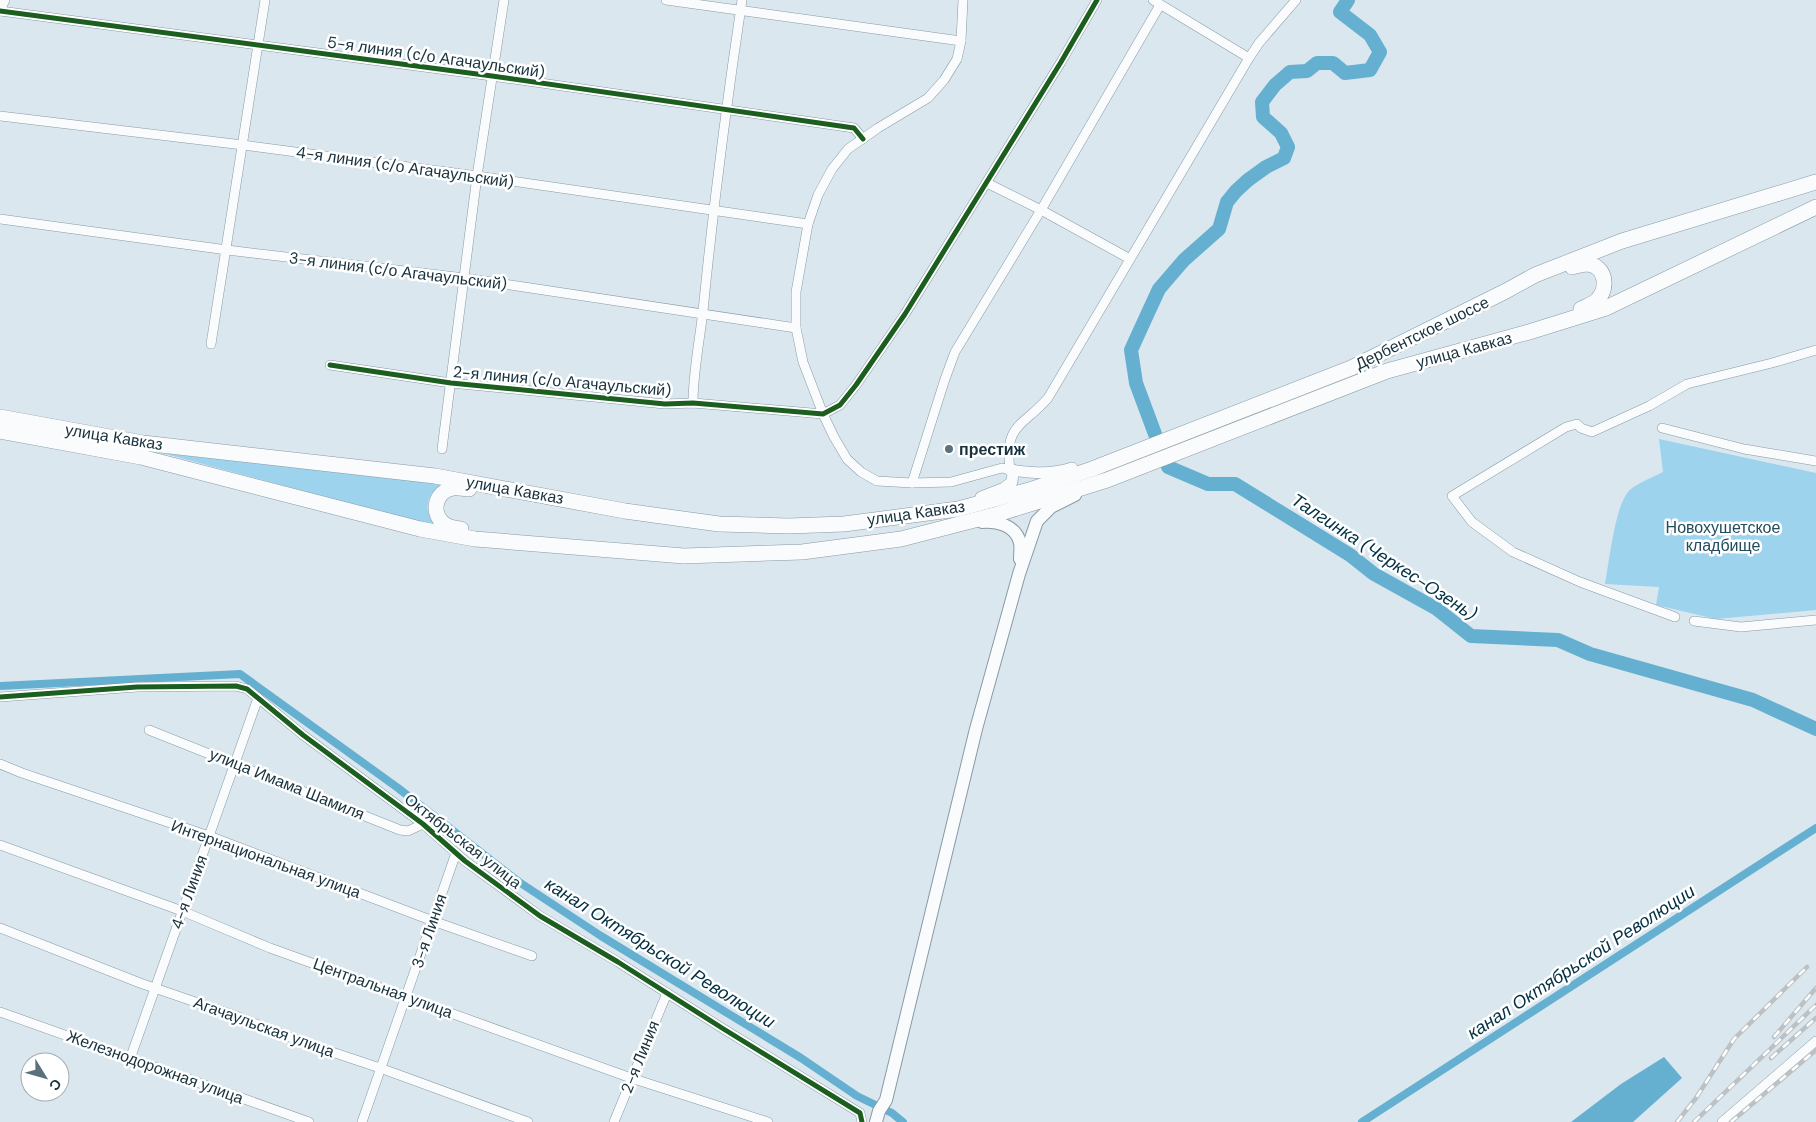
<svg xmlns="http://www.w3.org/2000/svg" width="1816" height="1122" viewBox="0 0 1816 1122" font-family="'DM Sans',sans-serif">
	<rect width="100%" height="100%" fill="#dae7ef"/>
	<g fill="#9dd3ed">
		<path d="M1659 439 1816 473V610L1716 619 1656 605 1659 587 1605 584C1609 563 1615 505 1629 491 1634 485 1655 476 1663 472Z"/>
		<path d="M162 453 444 483C425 495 422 510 437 527Z"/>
	</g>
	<path fill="#65b0d0" d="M1664 1057 1682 1078 1633 1122H1571L1621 1084Z"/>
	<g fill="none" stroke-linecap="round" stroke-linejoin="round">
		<g stroke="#65b0d0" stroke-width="8">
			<path d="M0 686 240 674 398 788 519 882 601 936 801 1058 857 1096 892 1113 903 1122"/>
			<path d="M1362 1122 1816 828"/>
		</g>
		<g stroke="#65b0d0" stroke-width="14">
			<path d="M1155 434 1136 383 1131 350 1147 315 1159 289 1184 260 1219 229 1227 202 1236 191 1248 180 1266 167 1284 158 1288 147 1281 133 1263 117 1262 102 1275 85 1290 72 1307 71 1317 63H1333L1345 73 1370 70 1380 52 1370 35 1340 12 1348 0"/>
			<path d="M1168 467 1208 484H1235L1350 555 1374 574 1437 609 1471 636 1558 640 1590 654 1753 700 1816 729"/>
		</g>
		<defs>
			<g id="minor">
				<path d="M666 0 961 41"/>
				<path d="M963 0 961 41 957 59 944 80 928 98 878 128 848 149 832 169 818 195 808 224 796 292V328L803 362 823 414 834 437 847 459 861 472 877 481 912 483 951 482 1002 468 1010 470C1004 423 1023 427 1048 398L1249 58 1259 43 1296 0"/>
				<path d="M1153 0 1249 58"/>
				<path d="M0 11 492 76 854 128 863 139"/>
				<path d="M0 11 5 0"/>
				<path d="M0 116 243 145 477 176 808 224"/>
				<path d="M987 183 1041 210 1130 259"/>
				<path d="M0 219 227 250 464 278 796 328"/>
				<path d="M211 344 265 0"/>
				<path d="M330 365 451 383 665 404 693 403 823 414 840 405 856 385 905 314 1061 62 1097 0"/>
				<path d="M693 403C693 369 701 335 704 301 714 201 727 100 742 0"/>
				<path d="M1662 428 1744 449 1816 461"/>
				<path d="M442 449 477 176 504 0"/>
				<path d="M912 483 945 379 955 352 1041 210 1160 5"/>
				<path d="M1675 617 1580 582 1513 552 1472 522 1452 496 1566 427 1577 424 1581 428 1592 432 1649 406 1687 384 1772 363 1816 350"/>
				<path d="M1694 621 1741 627 1816 620"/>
				<path d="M0 697 137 687 236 686 247 689 303 735 423 824 465 861 540 916 618 962 722 1028 860 1113 862 1122"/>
				<path d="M149 730 400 830 408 831 423 824"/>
				<path d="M0 764 22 773 209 836 433 921 532 956"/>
				<path d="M0 845 182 911 270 948 631 1078 768 1122"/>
				<path d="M0 928 140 983 236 1016 305 1043 380 1068 528 1122"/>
				<path d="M0 1012 309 1122"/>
				<path d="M130 1059 258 698"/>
				<path d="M362 1122 456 853"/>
				<path d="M614 1122 667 993"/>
				<path d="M1722 1122 1816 1041"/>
			</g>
			<g id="tertiary">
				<path d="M1010 470C1032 473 1051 475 1072 468"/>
				<path d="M981 497 1004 488 1012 482 1013 473 1010 470"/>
			</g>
			<g id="secondary">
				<path d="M982 522C997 521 1016 525 1020 543 1021 548 1020 554 1020 559"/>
				<path d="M876 1122 879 1111 886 1100 976 729 1019 574 1037 521 1051 507 1075 495"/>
			</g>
			<g id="trunk">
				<path d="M1572 267C1576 266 1582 264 1588 264 1605 266 1609 287 1598 299 1594 304 1587 306 1581 309"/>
				<path d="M0 417 143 443 435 476 625 511 719 524 789 526 844 524 958 509 1029 490 1092 469 1351 368 1506 291 1535 275 1622 241 1816 182"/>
				<path d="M0 431 141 457 420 529 475 539 684 556 802 552 901 539 998 514 1107 480 1387 371 1529 332 1606 308 1816 207"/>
				<path d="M461 529C456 528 450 528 446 525 430 515 434 492 453 488 458 487 464 489 469 489"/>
			</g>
		</defs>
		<use href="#minor" stroke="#889aa3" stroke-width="10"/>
		<use href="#tertiary" stroke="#889aa3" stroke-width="12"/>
		<use href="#secondary" stroke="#889aa3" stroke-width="14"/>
		<use href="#trunk" stroke="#889aa3" stroke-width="16"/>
		<use href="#minor" stroke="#f9fbfd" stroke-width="9"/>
		<use href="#tertiary" stroke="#f9fbfd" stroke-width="11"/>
		<use href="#secondary" stroke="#f9fbfd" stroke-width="12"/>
		<use href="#trunk" stroke="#f9fbfd" stroke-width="15"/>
		<defs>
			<g id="rail">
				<path d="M1774 1037 1816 988"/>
				<path d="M1771 1058 1816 1018"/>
				<path d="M1677 1122 1696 1098 1734 1039 1807 967"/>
				<path d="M1694 1122 1816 1005"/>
				<path d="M1731 1122 1816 1050"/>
			</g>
		</defs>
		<use href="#rail" stroke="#bcc1c4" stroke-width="4.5"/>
		<use href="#rail" stroke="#fff" stroke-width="2.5" stroke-dasharray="8" stroke-linecap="butt"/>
		<defs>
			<g id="cycleway">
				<path d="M0 11 492 76 854 128 863 139"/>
				<path d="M330 365 451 383 665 404 693 403 823 414 840 405 856 385 905 314 1061 62 1097 0"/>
				<path d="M0 697 137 687 236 686 247 689 303 735 423 824 465 861 540 916 618 962 722 1028 860 1113 862 1122"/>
			</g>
		</defs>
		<use href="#cycleway" stroke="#fff" stroke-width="8"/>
		<use href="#cycleway" stroke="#1b5e20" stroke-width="5"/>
	</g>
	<circle fill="#5b717b" stroke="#fff" stroke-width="2" cx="949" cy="449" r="5"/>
	<g text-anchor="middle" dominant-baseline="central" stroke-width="5" stroke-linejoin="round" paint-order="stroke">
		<g font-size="16" fill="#17313d" stroke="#fff">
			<text transform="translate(436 57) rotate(8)">5-я линия (с/о Агачаульский)</text>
			<text transform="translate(405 167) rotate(8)">4-я линия (с/о Агачаульский)</text>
			<text transform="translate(398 271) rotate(7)">3-я линия (с/о Агачаульский)</text>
			<text transform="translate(1422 333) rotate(-26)">Дербентское шоссе</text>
			<text transform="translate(1464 350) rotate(-15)">улица Кавказ</text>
			<text transform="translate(562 381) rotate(5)">2-я линия (с/о Агачаульский)</text>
			<text transform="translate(114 437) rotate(9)">улица Кавказ</text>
			<text transform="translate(515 490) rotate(10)">улица Кавказ</text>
			<text transform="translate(916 513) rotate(-8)">улица Кавказ</text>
			<text transform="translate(287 784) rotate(22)">улица Имама Шамиля</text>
			<text transform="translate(463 841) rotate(38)">Октябрьская улица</text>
			<text transform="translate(266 859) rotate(20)">Интернациональная улица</text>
			<text transform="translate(189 892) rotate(-70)">4-я Линия</text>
			<text transform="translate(429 931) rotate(-71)">3-я Линия</text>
			<text transform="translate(383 988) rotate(20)">Центральная улица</text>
			<text transform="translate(264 1027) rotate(20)">Агачаульская улица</text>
			<text transform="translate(640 1057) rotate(-68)">2-я Линия</text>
			<text transform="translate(155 1067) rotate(20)">Железнодорожная улица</text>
		</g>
		<g font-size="16" font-weight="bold" fill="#17313d" stroke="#fff" text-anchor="start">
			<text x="959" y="449">престиж</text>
		</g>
		<g font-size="16" fill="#224b5f" stroke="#fff">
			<text x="1723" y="527">Новохушетское<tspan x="1723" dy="18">кладбище</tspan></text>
		</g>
		<g font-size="18" font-style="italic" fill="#033143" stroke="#fff">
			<text transform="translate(1384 557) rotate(33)">Талгинка (Черкес-Озень)</text>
			<text transform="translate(660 953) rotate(32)">канал Октябрьской Революции</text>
			<text transform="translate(1581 962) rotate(-33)">канал Октябрьской Революции</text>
		</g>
	</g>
	<g transform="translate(45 1077) rotate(127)"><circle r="24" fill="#ffffff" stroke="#a2adb1"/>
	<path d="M0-4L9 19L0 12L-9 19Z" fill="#5b717b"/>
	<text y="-8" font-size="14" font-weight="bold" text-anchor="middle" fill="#17313d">С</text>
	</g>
</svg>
